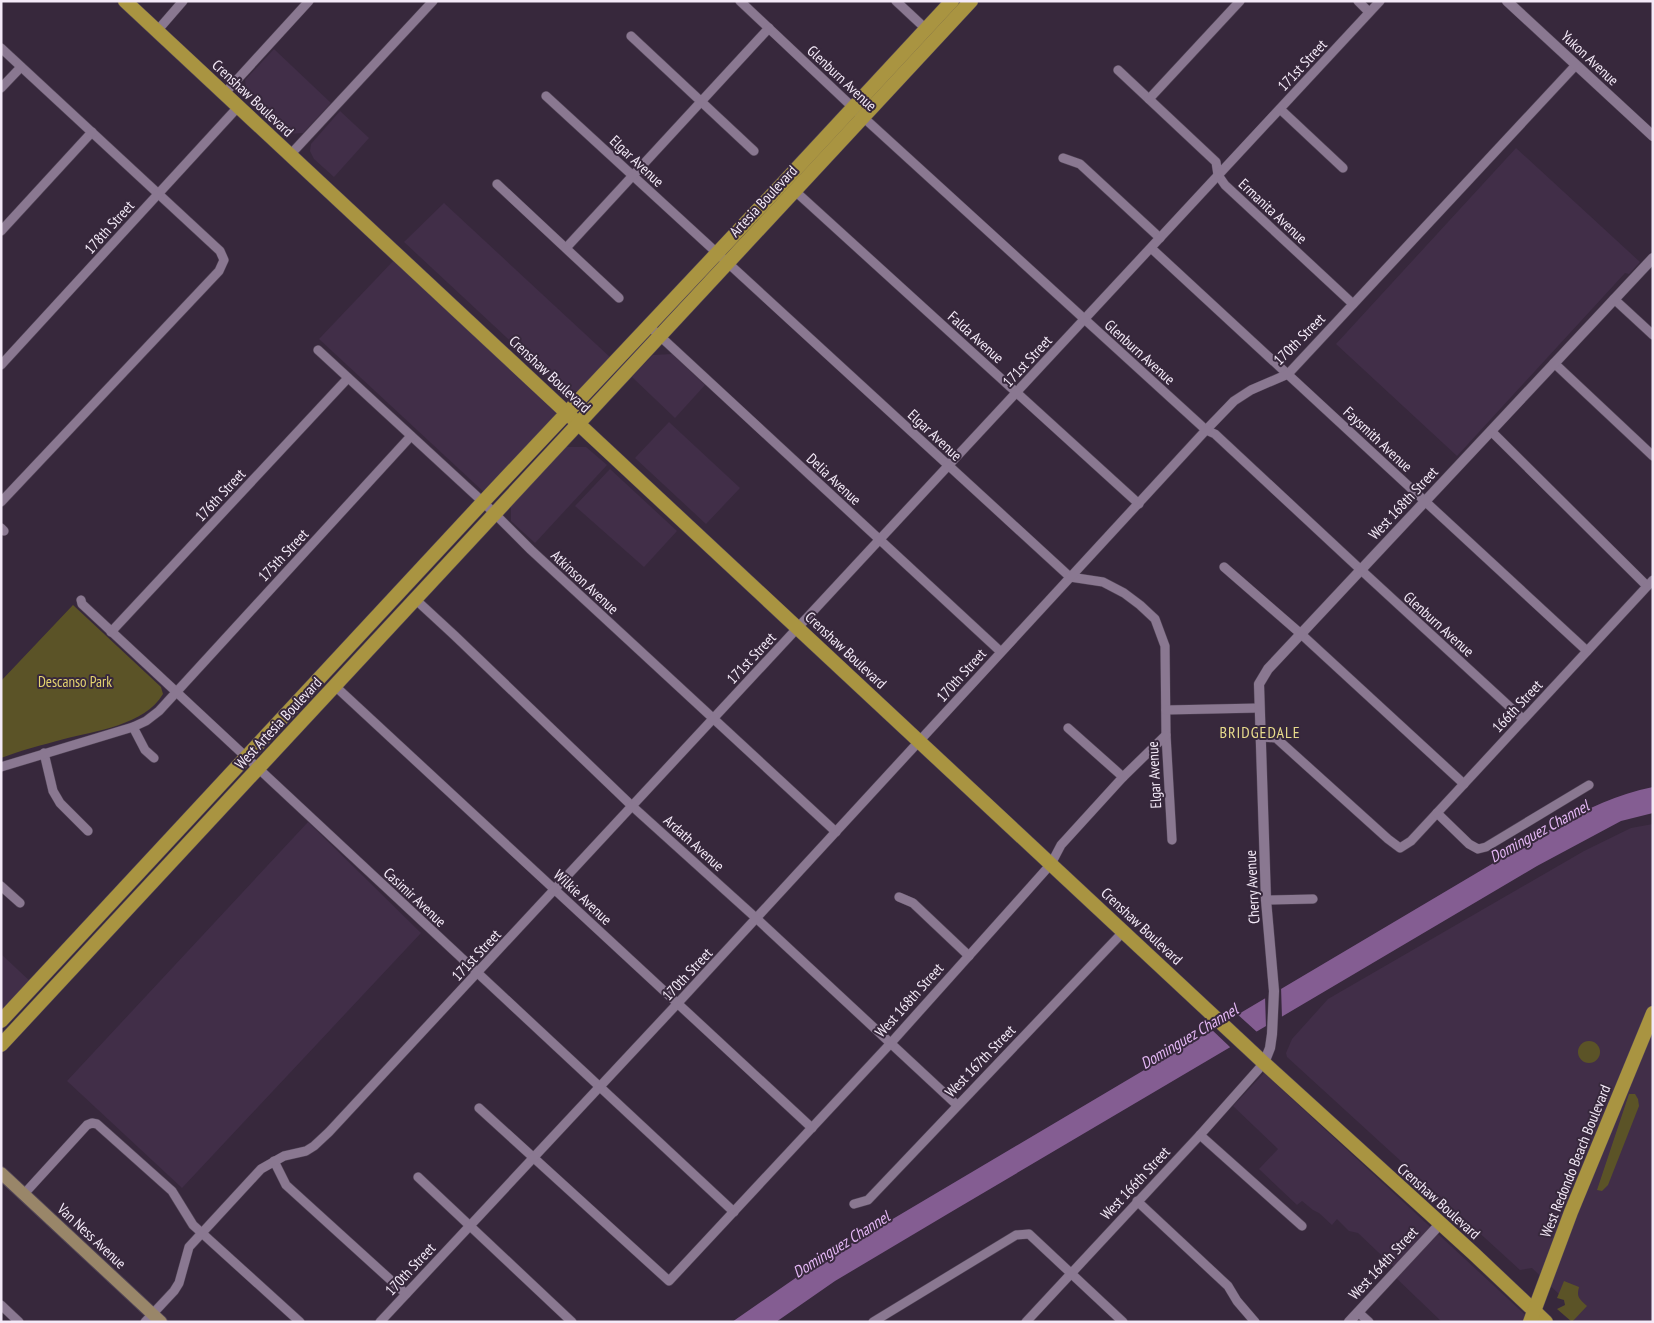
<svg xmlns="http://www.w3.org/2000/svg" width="1654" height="1323" viewBox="0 0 1654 1323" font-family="'PT Sans Narrow',sans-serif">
	<rect width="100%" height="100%" fill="#37283c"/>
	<g fill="#412e48">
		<path d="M274 49 331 103 303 133 289 134 247 95 245 80Z"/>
		<path d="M340 111 369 138 334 177 314 159 310 151 311 144Z"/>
		<path d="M1516 148 1640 262 1629 274 1625 273 1457 456 1336 344Z"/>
		<path d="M444 203 611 358 580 391H564L404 242Z"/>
		<path d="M395 259 561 415 487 495 319 339Z"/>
		<path d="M672 354 705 385 675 418 632 377 653 355Z"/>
		<path d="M669 422 740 488 706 524 635 458Z"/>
		<path d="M566 447H586L607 465 535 543 511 521V506Z"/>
		<path d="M610 469 677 531 644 567 575 506Z"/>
		<path d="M308 822 421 933 182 1188 67 1081Z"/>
		<path d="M1653 824V1322H1576L1567 1314 1564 1299 1532 1268 1520 1270 1287 1057 1286 1053 1292 1039 1328 999 1584 851 1631 828Z"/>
		<path d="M1 954 33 984 1 1018Z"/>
		<path d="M1264 1073 1533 1322H1442L1393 1275 1397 1270 1358 1233 1349 1231 1337 1219 1332 1225 1319 1213 1313 1210 1302 1201 1297 1205 1259 1169 1278 1149 1233 1106Z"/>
	</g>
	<g fill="#5b5327">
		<path d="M73 605 161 687 163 694C145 725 95 731 64 739 42 745 22 750 1 758V681Z"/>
		<circle cx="1589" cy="1052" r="11"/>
		<path d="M1629 1094H1635L1638 1099 1639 1106 1608 1185 1602 1191 1597 1190Z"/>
		<path d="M1564 1281 1579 1287C1576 1298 1580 1299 1587 1306L1572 1322 1557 1309 1565 1305 1564 1300 1557 1298Z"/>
	</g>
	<path fill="#845d92" d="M1653 787V813L1621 821 1537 866 951 1212 835 1281 776 1322H732L810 1268 1556 826C1587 809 1617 794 1653 787Z"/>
	<g fill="#37283c">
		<path d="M1281 987 1282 1018 1266 1027 1265 996Z"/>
		<path d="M1236 1013 1257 1032 1231 1048 1210 1028Z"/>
	</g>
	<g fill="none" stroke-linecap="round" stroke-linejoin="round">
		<defs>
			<g id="minor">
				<path d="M740 1 863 117 1206 430 1215 434 1361 570 1523 719"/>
				<path d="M896 1 926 29"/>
				<path d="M1358 1 1369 12"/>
				<path d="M157 31 183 1"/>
				<path d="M631 36 754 151"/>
				<path d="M1 48 220 251 224 260 219 271 1 502"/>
				<path d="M1118 70 1216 162 1218 175 1225 185 1353 304"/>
				<path d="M1 88 21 67"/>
				<path d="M224 94 309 1"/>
				<path d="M546 96 1070 577 1103 582 1124 593 1140 605 1155 619 1165 646 1166 735 1172 840"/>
				<path d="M1149 99 1240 1"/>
				<path d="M1280 109 1343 168"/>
				<path d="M290 155 433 1"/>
				<path d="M1063 158 1080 164 1160 238"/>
				<path d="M497 184 619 298"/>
				<path d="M795 191 1139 504"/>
				<path d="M1 231 92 132"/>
				<path d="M566 248 769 28"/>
				<path d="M1151 248 1587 651"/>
				<path d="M1614 299 1653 335"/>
				<path d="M649 326 1001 652"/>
				<path d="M318 350 483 502 531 550 836 832"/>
				<path d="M1554 363 1653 456"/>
				<path d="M1 365 238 107"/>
				<path d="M1491 431 1647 586"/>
				<path d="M1 528 4 531"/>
				<path d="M1224 567 1301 634 1464 784"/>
				<path d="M415 599 454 635 632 806 756 918 957 1105"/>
				<path d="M81 600 82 604 734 1212"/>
				<path d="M111 632 348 378"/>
				<path d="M335 686 812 1128"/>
				<path d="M1166 710 1259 708"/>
				<path d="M133 727 145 750 154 758"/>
				<path d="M1068 728 1123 777"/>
				<path d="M1261 737 1276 738 1388 839 1400 848 1411 841 1653 580"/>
				<path d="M44 753 53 791 60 803 88 831"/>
				<path d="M1 767 133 727 146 721 159 711 411 436"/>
				<path d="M1437 813 1469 844 1478 849 1486 847 1589 785"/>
				<path d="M1 886 20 903"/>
				<path d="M899 897 913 903 969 956"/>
				<path d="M1266 900 1313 899"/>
				<path d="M479 1108 669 1281 890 1044 1051 864 1061 845 1123 777 1166 735"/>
				<path d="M1200 1135 1302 1226"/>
				<path d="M274 1161 286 1185 406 1294"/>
				<path d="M418 1177 572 1322"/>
				<path d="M24 1194 87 1125 92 1123 97 1124 172 1191 193 1225 300 1322"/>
				<path d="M1137 1201 1228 1286 1237 1301 1255 1322"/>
				<path d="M854 1204 868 1200 1124 931"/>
				<path d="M1 1305 19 1322"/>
				<path d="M1358 1312 1369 1322"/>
				<path d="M145 1322 174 1291 179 1283 189 1247 261 1169 284 1156 306 1151 314 1146 329 1132 1380 1"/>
				<path d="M380 1322 677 1004 1206 430 1234 401 1251 390 1288 374 1575 66"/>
				<path d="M873 1322 1016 1235 1029 1234 1123 1322"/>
				<path d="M1026 1322 1200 1135 1264 1063"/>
			</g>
			<g id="tertiary">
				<path d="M1507 1 1653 136"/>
				<path d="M1264 1063 1270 1048 1272 1034 1274 991 1266 900 1259 684 1268 669 1653 258"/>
				<path d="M1349 1322 1440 1224"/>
			</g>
			<path id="secondary" d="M1 1173 161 1322"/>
			<g id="primary">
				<path d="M125 1 1264 1063 1473 1253 1546 1322"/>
				<path d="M1 1021 483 502 785 181 952 1"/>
				<path d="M1 1045 971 1"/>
				<path d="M1530 1322 1571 1212 1653 1013"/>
			</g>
		</defs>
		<use href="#minor" stroke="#514456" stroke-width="10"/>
		<use href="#tertiary" stroke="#514456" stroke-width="11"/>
		<use href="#secondary" stroke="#514456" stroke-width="14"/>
		<use href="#primary" stroke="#514456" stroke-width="15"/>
		<use href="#minor" stroke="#8a7891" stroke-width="9"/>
		<use href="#tertiary" stroke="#8a7891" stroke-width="10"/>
		<use href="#secondary" stroke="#998669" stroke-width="12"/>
		<use href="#primary" stroke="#a99441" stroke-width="14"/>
	</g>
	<g text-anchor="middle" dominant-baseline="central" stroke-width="4" stroke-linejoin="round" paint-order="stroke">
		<g font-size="15" fill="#f4eaf8" stroke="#37283c">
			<text transform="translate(1590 58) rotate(43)">Yukon Avenue</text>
			<text transform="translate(1302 65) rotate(-47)">171st Street</text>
			<text transform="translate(842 78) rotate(43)">Glenburn Avenue</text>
			<text transform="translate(253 98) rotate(43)">Crenshaw Boulevard</text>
			<text transform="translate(637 161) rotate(43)">Elgar Avenue</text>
			<text transform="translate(763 201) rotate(-47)">Artesia Boulevard</text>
			<text transform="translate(1273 211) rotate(43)">Ermanita Avenue</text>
			<text transform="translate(109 227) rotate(-48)">178th Street</text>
			<text transform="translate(976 337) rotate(42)">Falda Avenue</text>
			<text transform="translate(1299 339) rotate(-45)">170th Street</text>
			<text transform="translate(1140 352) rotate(42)">Glenburn Avenue</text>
			<text transform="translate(1027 361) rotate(-47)">171st Street</text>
			<text transform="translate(550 374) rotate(43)">Crenshaw Boulevard</text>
			<text transform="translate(935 435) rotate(43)">Elgar Avenue</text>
			<text transform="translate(1378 439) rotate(43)">Faysmith Avenue</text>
			<text transform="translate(834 479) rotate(43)">Delia Avenue</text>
			<text transform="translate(220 495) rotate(-47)">176th Street</text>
			<text transform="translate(1403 503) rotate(-47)">West 168th Street</text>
			<text transform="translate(283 555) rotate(-47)">175th Street</text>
			<text transform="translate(585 582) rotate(43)">Atkinson Avenue</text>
			<text transform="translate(1439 624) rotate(42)">Glenburn Avenue</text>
			<text transform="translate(846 650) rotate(43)">Crenshaw Boulevard</text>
			<text transform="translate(751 658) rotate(-47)">171st Street</text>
			<text transform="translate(961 675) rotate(-48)">170th Street</text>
			<text transform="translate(1517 706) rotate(-47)">166th Street</text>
			<text transform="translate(278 723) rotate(-47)">West Artesia Boulevard</text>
			<text transform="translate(1154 775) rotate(-93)">Elgar Avenue</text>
			<text transform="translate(694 843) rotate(42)">Ardath Avenue</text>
			<text transform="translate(1252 887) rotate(-93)">Cherry Avenue</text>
			<text transform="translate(415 897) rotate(43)">Casimir Avenue</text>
			<text transform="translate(583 897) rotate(43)">Wilkie Avenue</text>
			<text transform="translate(1142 926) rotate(43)">Crenshaw Boulevard</text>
			<text transform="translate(476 955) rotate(-47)">171st Street</text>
			<text transform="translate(687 974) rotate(-47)">170th Street</text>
			<text transform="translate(909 1000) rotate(-48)">West 168th Street</text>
			<text transform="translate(980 1061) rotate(-46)">West 167th Street</text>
			<text transform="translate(1575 1161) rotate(-68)">West Redondo Beach Boulevard</text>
			<text transform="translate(1135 1183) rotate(-47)">West 166th Street</text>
			<text transform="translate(1439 1201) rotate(42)">Crenshaw Boulevard</text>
			<text transform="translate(92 1236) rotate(43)">Van Ness Avenue</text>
			<text transform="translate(1383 1263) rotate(-47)">West 164th Street</text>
			<text transform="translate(410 1269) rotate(-47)">170th Street</text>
		</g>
		<g font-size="15" fill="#e4d36f" stroke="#37283c">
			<text x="75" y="681">Descanso Park</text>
		</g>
		<g font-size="16" letter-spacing="1" fill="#e8db8c" stroke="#37283c">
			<text x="1260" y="732">BRIDGEDALE</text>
		</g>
		<g font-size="16" font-style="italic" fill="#e4b7f5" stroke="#37283c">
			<text transform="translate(1539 831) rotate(-29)">Dominguez Channel</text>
			<text transform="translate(1189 1036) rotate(-31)">Dominguez Channel</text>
			<text transform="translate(841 1244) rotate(-32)">Dominguez Channel</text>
		</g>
	</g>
	<rect width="1654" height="1323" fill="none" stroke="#f4eaf8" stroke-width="5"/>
</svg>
